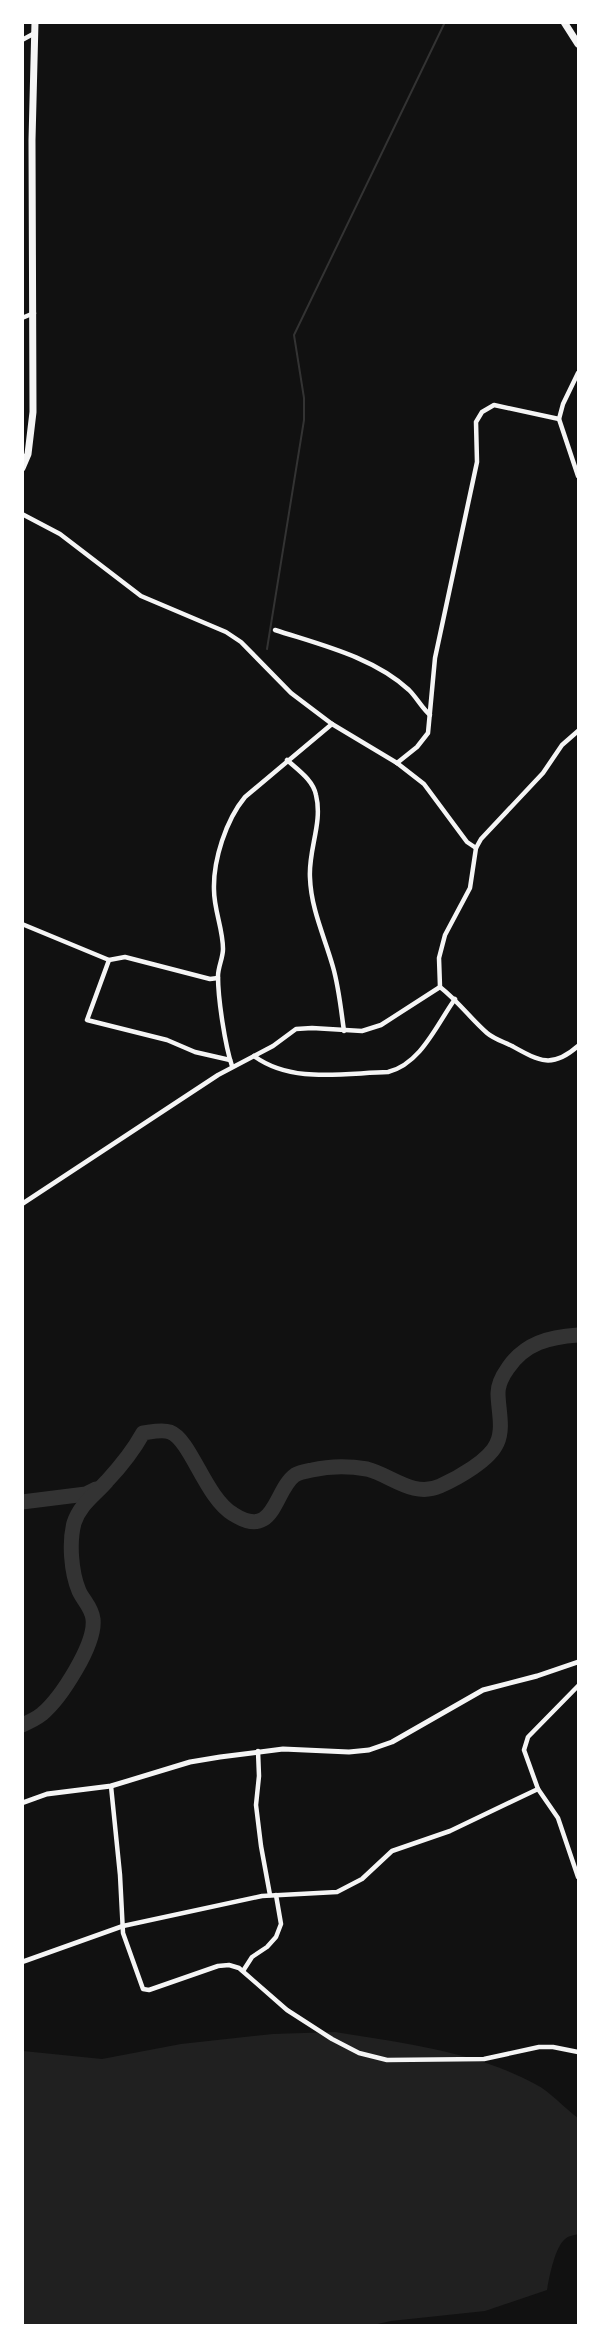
<svg xmlns="http://www.w3.org/2000/svg" width="601" height="2348" viewBox="0 0 601 2348" font-family="Cabin,sans-serif">
	<rect width="100%" height="100%" fill="#111"/>
	<path fill="#202020" d="M335 2032C402 2043 474 2051 535 2084 551 2092 564 2108 578 2118V2234C575 2235 568 2236 565 2239 555 2247 549 2278 547 2290L485 2311 391 2321 373 2325 23 2326V2051L102 2059 181 2044 273 2034Z"/>
	<g fill="none" stroke-linecap="round" stroke-linejoin="round">
		<path stroke="#333" stroke-width="2" d="M267 649 304 420V398L294 335 445 22"/>
		<g stroke="#333" stroke-width="15">
			<path d="M22 1502 86 1494 96 1489"/>
			<path d="M22 1725C29 1722 37 1718 42 1714 61 1698 96 1644 93 1619 92 1608 83 1600 79 1591 71 1572 69 1542 74 1523 80 1504 95 1495 107 1481 121 1466 133 1451 143 1433 151 1432 162 1429 170 1432 191 1440 205 1497 233 1514 275 1541 274 1490 295 1475 300 1472 307 1471 312 1470 329 1466 350 1466 367 1469 391 1475 413 1498 440 1486 458 1478 490 1460 497 1443 504 1428 498 1409 498 1393 498 1384 503 1375 508 1368 525 1343 549 1337 578 1335"/>
		</g>
		<g stroke="#f5f5f5" stroke-width="4.5">
			<path d="M22 40 33 34"/>
			<path d="M22 318 34 313"/>
			<path d="M578 373 563 404 559 419 578 476"/>
			<path d="M22 514 60 534 141 596 226 632 241 642 291 693 332 724 397 763 424 784 467 842 476 848"/>
			<path d="M275 630C321 645 373 657 409 690 417 698 422 708 430 715"/>
			<path d="M578 731 562 745 543 773 481 839 476 848 470 888 445 935 439 958 440 987C458 1001 470 1018 487 1033 494 1039 504 1042 512 1046 539 1061 552 1069 578 1046"/>
			<path d="M287 760C298 770 313 780 316 795 323 823 308 850 310 878 311 909 325 938 333 967 339 988 341 1010 344 1031"/>
			<path d="M397 763 417 747 428 733 435 658 477 462 476 422 482 412 494 405 559 419"/>
			<path d="M22 924 109 960 125 957 210 979 218 978"/>
			<path d="M109 960 87 1020 167 1040 195 1052 230 1060"/>
			<path d="M254 1056C292 1084 344 1073 388 1072 421 1064 437 1024 455 999"/>
			<path d="M232 1066C225 1045 218 999 218 976 218 967 223 958 223 949 223 929 214 910 214 890 213 860 226 820 245 797L332 724"/>
			<path d="M22 1204 218 1075 273 1046 296 1029 312 1028 362 1031 381 1025 440 987"/>
			<path d="M578 1686 528 1737 524 1750 538 1789 558 1818 578 1877"/>
			<path d="M258 1751 259 1776 256 1805 261 1846 270 1895"/>
			<path d="M111 1786 120 1875 123 1933 143 1989 149 1990 218 1966 229 1965 239 1968 287 2010 332 2039 359 2053 387 2060 484 2059 539 2047H553L578 2052"/>
			<path d="M123 1926 262 1896 337 1892 362 1879 392 1851 450 1831 538 1789"/>
			<path d="M243 1971 252 1957 267 1947 276 1937 281 1924 276 1895"/>
		</g>
		<g stroke="#f5f5f5" stroke-width="5">
			<path d="M22 1803 47 1794 111 1786 190 1762 220 1757 283 1749 349 1752 369 1750 392 1742 483 1690 537 1676 578 1662"/>
			<path d="M22 1962 123 1926"/>
		</g>
		<path stroke="#f5f5f5" stroke-width="7" d="M564 22 578 44"/>
		<path stroke="#f5f5f5" stroke-width="7" d="M22 468 28 454 33 412 32 140 35 22"/>
	</g>
	<rect width="601" height="2348" fill="none" stroke="#ffffff" stroke-width="48"/>
</svg>
